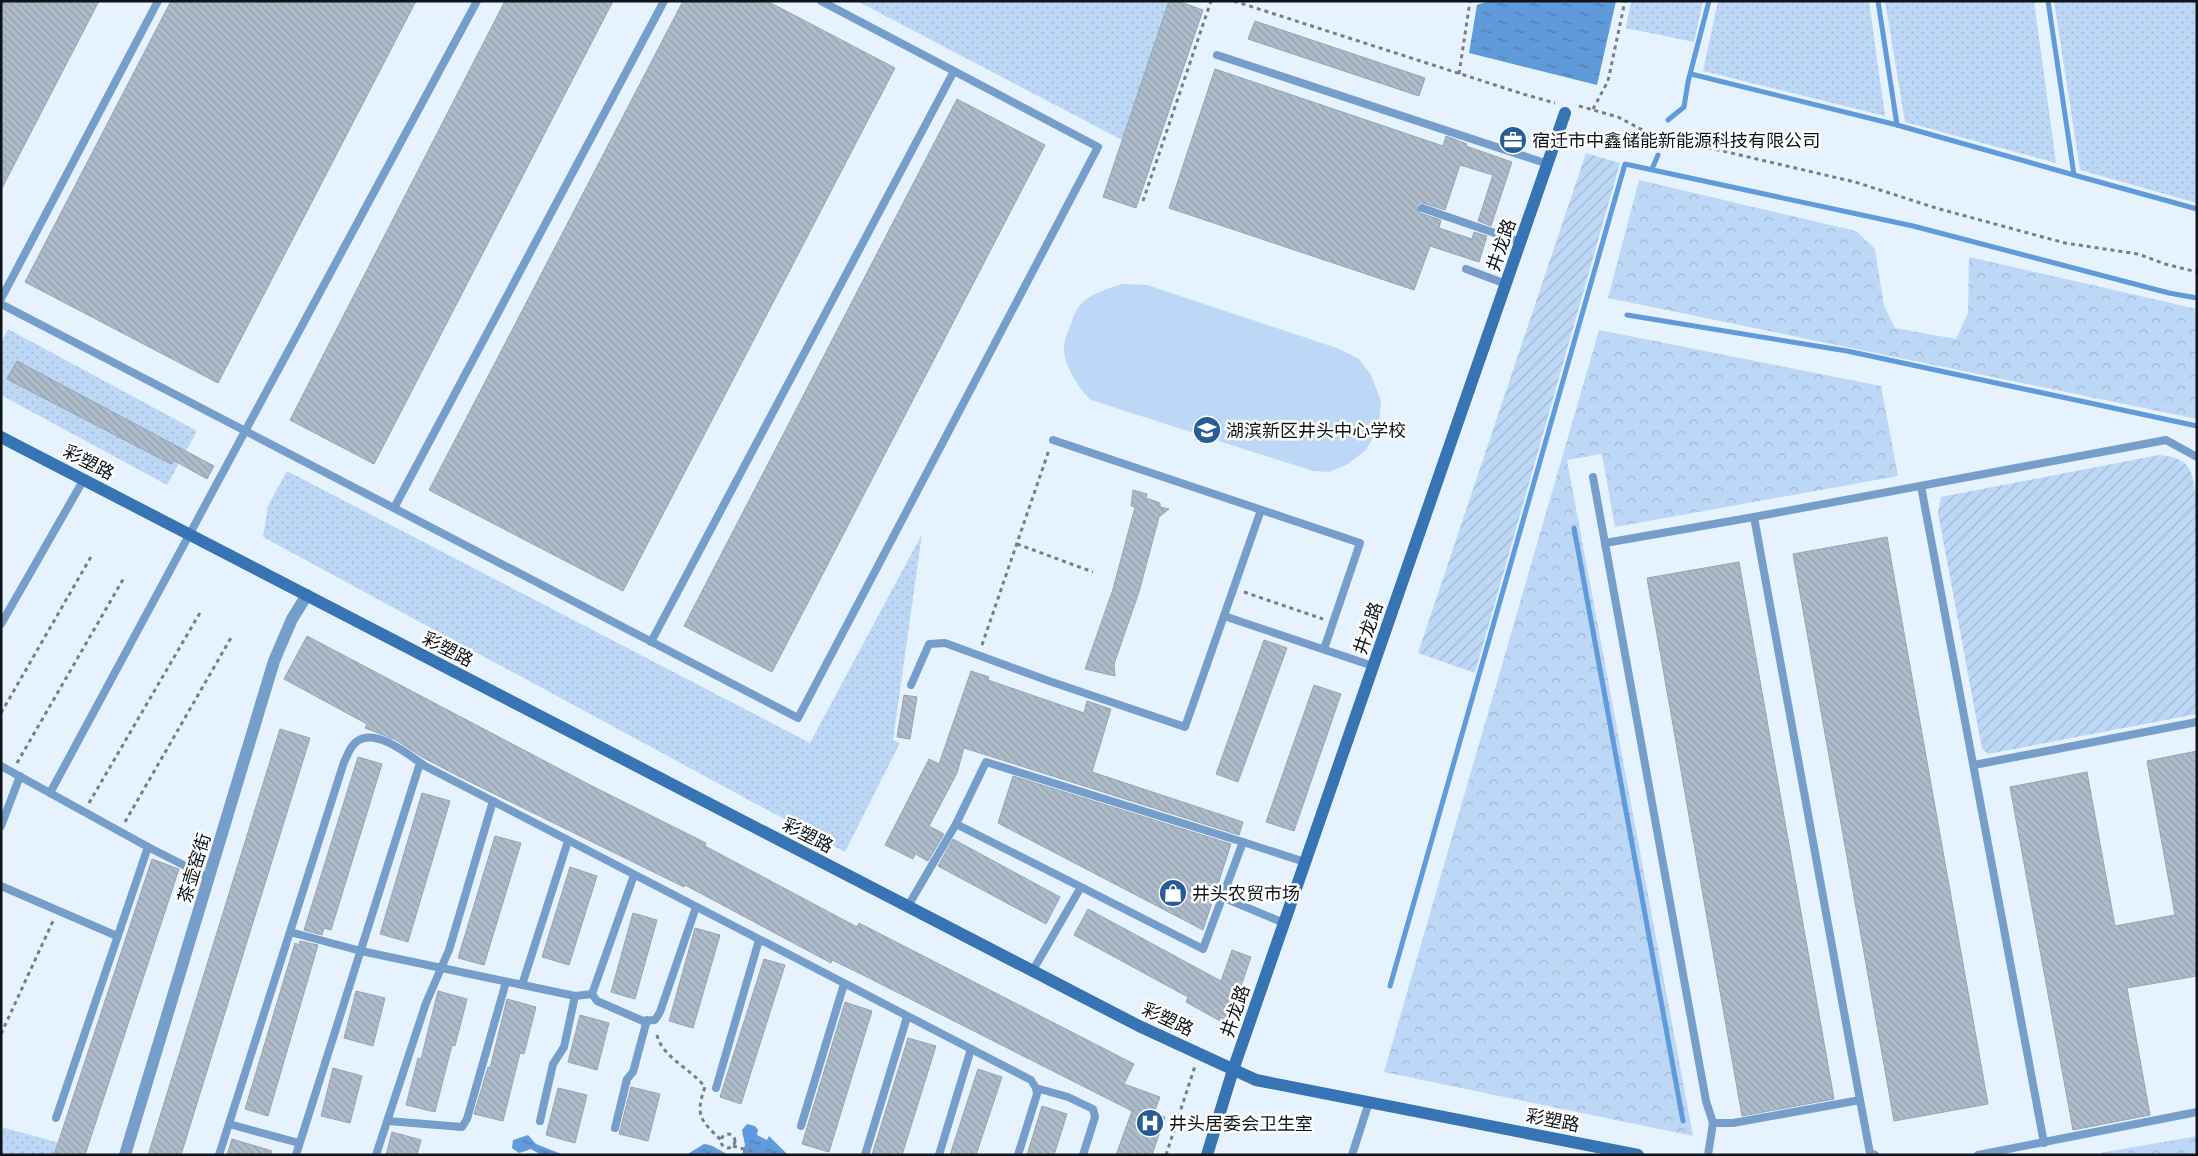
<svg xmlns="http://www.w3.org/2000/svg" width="2198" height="1156" viewBox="0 0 2198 1156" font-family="'Archivo Narrow','Noto Sans SC',sans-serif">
	<defs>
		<pattern id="grass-dots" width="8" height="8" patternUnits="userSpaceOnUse" patternTransform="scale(1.25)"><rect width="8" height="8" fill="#bdd7f6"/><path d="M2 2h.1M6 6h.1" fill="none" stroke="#a1b8d2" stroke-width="1.8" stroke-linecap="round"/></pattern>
		<pattern id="forest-crowns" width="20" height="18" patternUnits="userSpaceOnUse" patternTransform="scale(1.25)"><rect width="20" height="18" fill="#bdd7f6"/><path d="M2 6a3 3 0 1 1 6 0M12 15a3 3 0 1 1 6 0" fill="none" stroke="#a1b8d2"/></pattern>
		<pattern id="garden-furrows" width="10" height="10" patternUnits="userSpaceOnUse" patternTransform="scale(1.25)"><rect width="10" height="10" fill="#bdd7f6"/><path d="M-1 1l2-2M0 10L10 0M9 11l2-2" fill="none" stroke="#a1b8d2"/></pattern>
		<pattern id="water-ripples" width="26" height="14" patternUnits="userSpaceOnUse" patternTransform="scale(1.25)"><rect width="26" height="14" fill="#5f9ada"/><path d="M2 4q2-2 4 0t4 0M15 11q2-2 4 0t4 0" fill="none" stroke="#4d7cb0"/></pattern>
		<pattern id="building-back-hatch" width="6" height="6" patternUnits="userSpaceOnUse" patternTransform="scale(1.25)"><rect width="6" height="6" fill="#aebbca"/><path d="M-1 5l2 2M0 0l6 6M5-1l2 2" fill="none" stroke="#94a0ad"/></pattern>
	</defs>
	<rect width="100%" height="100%" fill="#e7f2ff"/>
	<g fill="url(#grass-dots)">
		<path d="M857 1H1169L1122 140Z"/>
		<path d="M1631 1H1703L1694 42 1626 28Z"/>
		<path d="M1718 1H1869L1885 116 1703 71Z"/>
		<path d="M1885 1H2034L2056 163 1905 122Z"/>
		<path d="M2054 1H2197V203L2080 170Z"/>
		<path d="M8 329 197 431 167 485 1 395V343Z"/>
		<path d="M287 471 810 743 922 534 893 740 900 743 845 852 263 537 268 506Z"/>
		<path d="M1 1127 67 1145 64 1155H1Z"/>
	</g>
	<g fill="url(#forest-crowns)">
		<path d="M1639 180 1856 231 1875 249 1884 306 1895 328 1956 339 1968 313 1969 257 2197 309V419L1608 298Z"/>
		<path d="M1599 330 1881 386 1898 476 1615 527 1602 454 1567 460 1693 1136 1384 1072Z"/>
		<path d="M2197 1136V1155H2100V1153Z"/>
	</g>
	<path fill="#bdd7f6" d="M1123 284 1147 285 1337 348 1359 359 1371 375 1381 401 1379 427 1366 450 1348 464 1330 472 1313 471 1091 400C1079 389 1065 367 1064 350 1064 342 1067 332 1071 324 1073 316 1078 306 1084 301 1095 292 1110 288 1123 284Z"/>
	<g fill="url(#garden-furrows)">
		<path d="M1586 153 1620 163 1475 673 1418 653Z"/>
		<path d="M2159 455C2194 458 2192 473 2197 502V714L1988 754 1982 749 1938 513 1941 497Z"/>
	</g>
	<g fill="url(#water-ripples)">
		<path d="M1488 1H1616L1597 85 1469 53 1477 5Z"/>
		<path d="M747 1124 755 1126 758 1130 757 1135 767 1140 769 1136 788 1155H742L745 1145 742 1130Z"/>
		<path d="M528 1135 536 1144 564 1155H541L531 1149 519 1153 512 1148 513 1140Z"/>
		<path d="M704 1144C714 1145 720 1151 729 1155H686Z"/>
	</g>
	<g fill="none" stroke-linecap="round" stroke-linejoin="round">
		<g stroke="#5f9ada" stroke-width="5">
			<path d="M1878 1 1897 125"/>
			<path d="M2048 1 2074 175 2197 209"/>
			<path d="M1691 74 1897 125 2074 175"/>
			<path d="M1668 120 1684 107 1688 82 1709 1"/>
			<path d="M1652 169 1658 155"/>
			<path d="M1627 315 1847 351 2197 426"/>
			<path d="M1574 528 1683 1121"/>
			<path d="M1390 986 1625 164 1913 226 2169 293 2197 298"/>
		</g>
	</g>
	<g fill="url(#building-back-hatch)" stroke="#97a4b2">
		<path d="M1 1H99L1 190Z"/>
		<path d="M171 1H416L218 383 25 282Z"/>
		<path d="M505 1H613L374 464 290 420Z"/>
		<path d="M683 1H767L895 68 623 591 429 490Z"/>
		<path d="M1169 1H1178L1203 10 1136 208 1103 197Z"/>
		<path d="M1255 21 1425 78 1419 96 1248 39Z"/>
		<path d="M1215 69 1443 146 1446 136 1467 144 1466 146 1512 162 1491 226 1478 221 1493 175 1460 165 1445 210 1423 203H1419L1417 207 1420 213 1441 220 1439 228 1472 239 1474 232 1487 236 1479 262 1430 246 1414 290 1169 208Z"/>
		<path d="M957 99 1045 145 772 672 684 626Z"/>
		<path d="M17 361 214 466 207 479 173 460 171 464 7 379Z"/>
		<path d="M1133 490 1147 494 1146 498 1160 503V507L1169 509 1159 517 1139 592 1114 664 1115 676 1085 669 1113 589 1135 507 1131 506Z"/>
		<path d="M1887 537 1988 1104 1894 1121 1793 554Z"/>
		<path d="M1739 562 1834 1099 1742 1116 1647 578Z"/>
		<path d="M307 636 594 787 706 843 705 846 857 927 859 923 1134 1064 1124 1084 1160 1097 1154 1113 1165 1117 1152 1155H1116L1132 1111 863 975 832 960 831 963 685 885 684 887 464 779 422 757 396 740 365 728 367 724 284 679Z"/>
		<path d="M1264 640 1287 648 1238 782 1216 774Z"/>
		<path d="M971 671 989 677 988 680 1084 713 1087 701 1111 709 1092 772 1243 822 1239 835 964 748 957 773 929 826 944 834 928 861 915 854 913 859 885 845 929 759 939 764Z"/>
		<path d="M1314 685 1341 694 1294 831 1266 822Z"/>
		<path d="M904 695 917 697 910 739 897 737Z"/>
		<path d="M280 729 310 738 181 1155H148Z"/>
		<path d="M2197 751V976L2127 988 2150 1115 2073 1130 2010 787 2087 772 2115 926 2175 915 2147 761Z"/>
		<path d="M358 757 382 764 331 930 324 928 322 935 304 930Z"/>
		<path d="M1013 776 1231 844 1203 930 998 823Z"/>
		<path d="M422 793 450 801 408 942 380 934Z"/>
		<path d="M495 836 521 843 484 965 458 958Z"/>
		<path d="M953 839 1060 897 1046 924 938 866Z"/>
		<path d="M152 859 179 869 85 1155H54Z"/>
		<path d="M570 867 597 876 569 965 542 957Z"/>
		<path d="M1088 909 1221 981 1232 950 1251 957 1232 1012 1234 1013 1227 1025 1186 1002 1188 997 1074 935Z"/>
		<path d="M633 913 657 920 635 999 611 992Z"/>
		<path d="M695 928 720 935 693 1028 669 1021Z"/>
		<path d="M300 941 318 945 268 1116 245 1109 295 943 299 945Z"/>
		<path d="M764 959 785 965 741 1104 720 1097Z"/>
		<path d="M356 991 385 998 373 1046 344 1038Z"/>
		<path d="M438 991 467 999 455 1046 452 1045 435 1112 406 1105 418 1058 421 1059Z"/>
		<path d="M507 999 536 1007 524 1054 520 1053 503 1121 474 1114 488 1067 490 1068Z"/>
		<path d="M845 1002 872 1011 829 1152 802 1144Z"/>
		<path d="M580 1015 609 1023 597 1070 568 1062Z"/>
		<path d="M908 1038 936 1046 902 1155H872Z"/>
		<path d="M333 1068 362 1076 350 1123 321 1116Z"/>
		<path d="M978 1069 1002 1077 976 1155H950Z"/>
		<path d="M631 1087 660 1094 648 1141 619 1134Z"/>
		<path d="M558 1088 587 1095 575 1143 546 1135Z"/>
		<path d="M1042 1106 1067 1114 1054 1155H1027Z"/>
		<path d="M392 1132 421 1140 417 1155H386Z"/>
		<path d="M232 1139 272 1151 271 1155H227Z"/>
	</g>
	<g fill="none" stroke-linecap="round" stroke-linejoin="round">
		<g stroke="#777e87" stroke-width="3" stroke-dasharray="4 4" stroke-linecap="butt">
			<path d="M1234 1 1523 94 1555 103"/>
			<path d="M1459 74 1470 1"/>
			<path d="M1579 106 1618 117 1650 134 1855 182 1936 208 2065 243 2138 254 2165 264 2197 272"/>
			<path d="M1593 109 1608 81 1625 1"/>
			<path d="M1143 201 1211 1"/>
			<path d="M1017 544 1093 572"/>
			<path d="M1244 592 1323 619"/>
			<path d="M982 645 1049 450"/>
			<path d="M1 713 92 555"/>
			<path d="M17 763 125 576"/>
			<path d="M89 803 201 611"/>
			<path d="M125 822 232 636"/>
			<path d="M1 1034 53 921"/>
			<path d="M657 1035C662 1057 691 1069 705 1087 695 1115 700 1120 721 1140"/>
			<circle cx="728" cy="1141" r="7"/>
			<path d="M733 1146 751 1151 753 1155"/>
			<path d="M1166 1155 1195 1066"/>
		</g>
		<g stroke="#769eca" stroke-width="8">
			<path d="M1217 55 1548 164"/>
			<path d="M1422 208 1521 242"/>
			<path d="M1466 269 1506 284"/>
			<path d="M1 299 158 1"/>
			<path d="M1 304 798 718 1098 147 821 1"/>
			<path d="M1053 440 1360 543 1324 649"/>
			<path d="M1593 477 1706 1101 1713 1123 1708 1155"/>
			<path d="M1921 486 2044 1143"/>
			<path d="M394 508 664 1"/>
			<path d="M1754 517 1860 1100 1870 1153 1875 1155"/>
			<path d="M1605 543 1754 517 2166 440 2197 457"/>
			<path d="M1224 616 1373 666"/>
			<path d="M1 624 84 479"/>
			<path d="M651 642 954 71"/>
			<path d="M911 685 929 644 945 643 1049 681 1185 727 1261 510"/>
			<path d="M1974 765 2197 722"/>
			<path d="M1 766 148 847 56 1118"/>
			<path d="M50 793 477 1"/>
			<path d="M1 826 20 776"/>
			<path d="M1243 842 1305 862"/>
			<path d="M148 847 209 878"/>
			<path d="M634 875 592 994 597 1001 643 1021 655 1020 660 1012 696 907"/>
			<path d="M1 886 117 936"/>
			<path d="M1222 897 1284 923"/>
			<path d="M908 906 956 824"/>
			<path d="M290 932 361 951 575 996 592 994"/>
			<path d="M1033 970 1081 887 1203 949 1243 842 986 762 956 824 1081 887"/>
			<path d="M522 985 568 841"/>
			<path d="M716 1088 759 940"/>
			<path d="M1036 1088 1068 1097 1093 1109 1095 1117 1083 1155"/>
			<path d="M388 1121 462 1127 467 1119 506 982"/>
			<path d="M540 1121 553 1064 564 1047 575 996"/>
			<path d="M1713 1123H1733L1860 1100"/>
			<path d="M229 1124 299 1143"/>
			<path d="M801 1126 844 984"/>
			<path d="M615 1128 627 1079 633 1072 647 1020"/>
			<path d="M219 1155 344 762C348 754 351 744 359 740 378 729 410 756 425 766L1031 1080 1036 1088 1037 1094 1018 1155"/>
			<path d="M296 1155 420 763"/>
			<path d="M376 1155 426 1003 449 950 493 801"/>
			<path d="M865 1155 907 1017"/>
			<path d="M939 1155 971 1049"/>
			<path d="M1352 1155 1369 1102"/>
			<path d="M1978 1155 2197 1112"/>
		</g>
		<path stroke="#769eca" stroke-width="12" d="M125 1155 274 661 292 619 307 595"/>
		<g stroke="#3674b4" stroke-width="12">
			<path d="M1 437 1139 1026 1256 1080 1638 1155"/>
			<path d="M1207 1155 1233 1070 1565 113"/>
		</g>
	</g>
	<defs>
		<symbol id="office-disc" viewBox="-11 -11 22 22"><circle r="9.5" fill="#275d96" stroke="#fefefe"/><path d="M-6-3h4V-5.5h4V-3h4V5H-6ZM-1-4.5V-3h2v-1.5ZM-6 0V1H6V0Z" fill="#fff"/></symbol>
		<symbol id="school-disc" viewBox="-11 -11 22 22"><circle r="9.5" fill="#275d96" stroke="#fefefe"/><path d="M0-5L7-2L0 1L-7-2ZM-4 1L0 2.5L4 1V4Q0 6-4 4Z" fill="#fff"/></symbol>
		<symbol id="shop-disc" viewBox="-11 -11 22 22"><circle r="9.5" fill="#275d96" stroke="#fefefe"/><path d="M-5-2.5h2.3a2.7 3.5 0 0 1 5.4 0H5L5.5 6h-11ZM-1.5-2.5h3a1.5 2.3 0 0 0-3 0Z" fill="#fff"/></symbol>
		<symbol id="hospital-disc" viewBox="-11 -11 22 22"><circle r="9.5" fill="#275d96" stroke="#fefefe"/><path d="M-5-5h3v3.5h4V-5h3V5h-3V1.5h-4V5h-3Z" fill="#fff"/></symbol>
	</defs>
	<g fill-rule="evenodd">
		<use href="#office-disc" x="1497" y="124" width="32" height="32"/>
		<use href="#school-disc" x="1191" y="414" width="32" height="32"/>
		<use href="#shop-disc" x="1157" y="877" width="32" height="32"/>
		<use href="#hospital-disc" x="1134" y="1107" width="32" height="32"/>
	</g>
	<g text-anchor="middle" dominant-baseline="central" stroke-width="5" stroke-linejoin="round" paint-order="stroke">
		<g font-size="18" fill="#0f1419" stroke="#fefefe" text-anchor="start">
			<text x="1532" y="140">宿迁市中鑫储能新能源科技有限公司</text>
			<text x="1226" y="430">湖滨新区井头中心学校</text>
			<text x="1192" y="893">井头农贸市场</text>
			<text x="1169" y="1123">井头居委会卫生室</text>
		</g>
		<g font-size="18" fill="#0f1419" stroke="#fefefe">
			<text transform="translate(1501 245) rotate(-71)">井龙路</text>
			<text transform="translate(89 462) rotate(27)">彩塑路</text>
			<text transform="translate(1368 628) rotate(-71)">井龙路</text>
			<text transform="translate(448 649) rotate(27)">彩塑路</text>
			<text transform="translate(808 835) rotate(27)">彩塑路</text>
			<text transform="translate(194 868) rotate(-73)">茶壶窑街</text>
			<text transform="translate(1235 1011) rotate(-71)">井龙路</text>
			<text transform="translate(1168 1019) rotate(25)">彩塑路</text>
			<text transform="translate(1553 1120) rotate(11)">彩塑路</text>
		</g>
	</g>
	<rect width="2198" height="1156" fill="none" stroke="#0f1419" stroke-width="5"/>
</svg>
